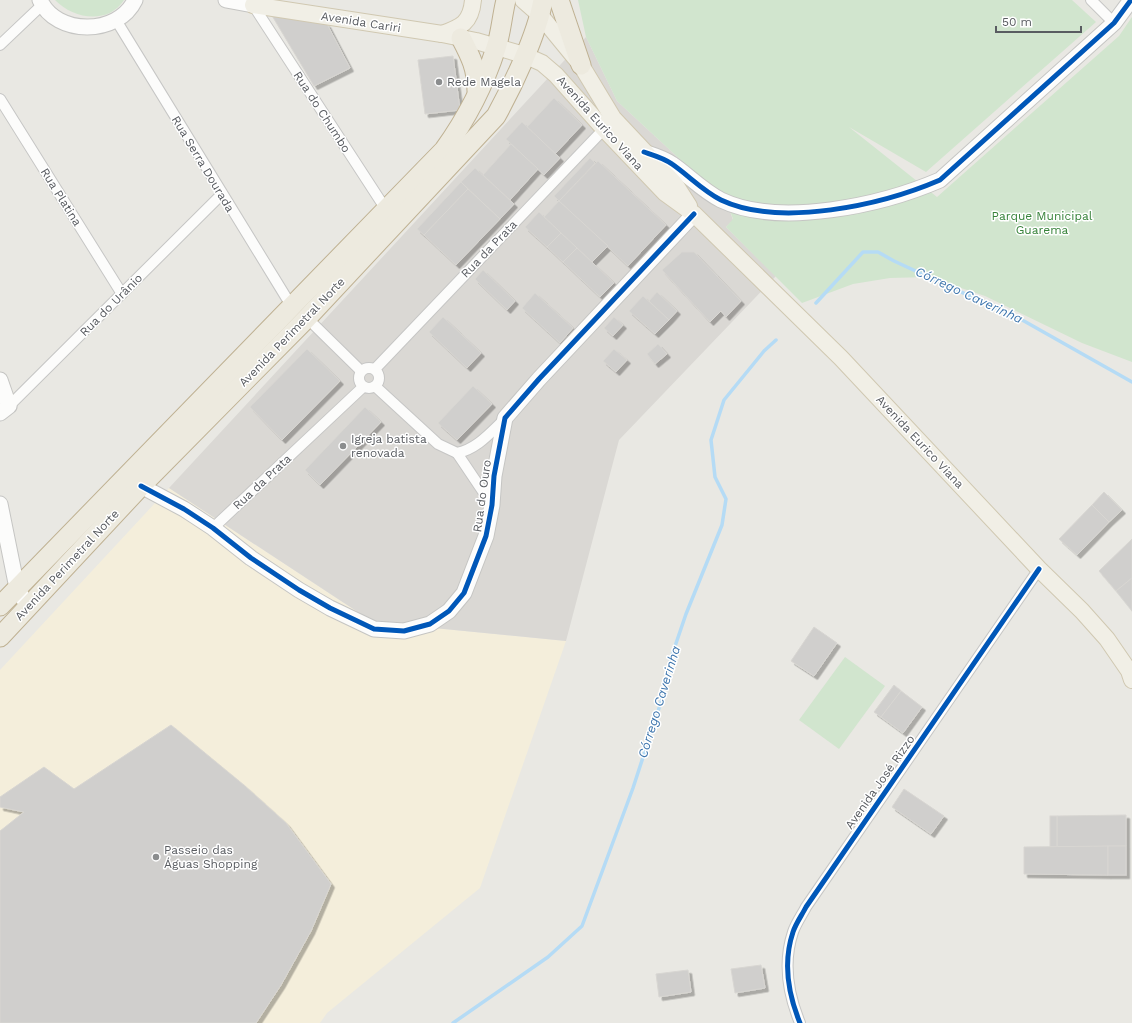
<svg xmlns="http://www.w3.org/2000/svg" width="1132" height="1023" viewBox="0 0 1132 1023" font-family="'Work Sans',sans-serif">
	<defs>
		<filter id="shadow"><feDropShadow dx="3.5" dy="3.5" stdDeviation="0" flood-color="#0004"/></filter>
	</defs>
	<rect width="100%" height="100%" fill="#e9e8e3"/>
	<path fill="#f4eedb" d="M169 488 373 622 566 641 480 888 327 1013 320 1023H0V670Z"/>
	<path fill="#dad8d4" d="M586 37 617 101 727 203 733 220 726 227 776 276 619 440 566 641 373 622 169 488Z"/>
	<g fill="#d1e5ce">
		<path d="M55 0H124C108 25 73 19 55 0Z"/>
		<path d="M578 0H1072L1096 22 926 172 849 127 937 197 1119 36 1132 17V362L1082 343 985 296 928 277 890 278 853 284 802 303 726 227 733 219 727 203 617 101 586 37Z"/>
		<path d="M845 657 885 686 839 749 799 720Z"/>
	</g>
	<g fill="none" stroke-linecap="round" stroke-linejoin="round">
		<g stroke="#b5dbf5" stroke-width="3.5">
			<path d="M816 303 863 252H878L894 261 1024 321 1132 382"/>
			<path d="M453 1023 548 957 582 926 633 788 661 702 671 658 686 614 722 525 726 499 715 477 711 440 724 400 764 351 776 340"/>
		</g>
	</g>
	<g fill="#d0cfcd" stroke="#d8d6d2" filter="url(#shadow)">
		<path d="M271 14 327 24 350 68 314 86Z"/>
		<path d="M453 56 460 110 425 114 418 60Z"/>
		<path d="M554 98 582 125 555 154 527 127Z"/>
		<path d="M522 122 560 158 544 175 506 139Z"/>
		<path d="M511 144 538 169 510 200 483 175Z"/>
		<path d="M590 158 595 163 559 201 554 196Z"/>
		<path d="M598 161 666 225 628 266 559 201Z"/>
		<path d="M475 168 514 204 500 219 461 182Z"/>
		<path d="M461 182 468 189 424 235 417 229Z"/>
		<path d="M468 189 500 219 456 265 424 235Z"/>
		<path d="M559 201 608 246 592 262 544 217Z"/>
		<path d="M539 212 561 233 547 247 525 227Z"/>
		<path d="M561 233 577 248 563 262 547 247Z"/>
		<path d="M577 248 614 283 600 297 563 262Z"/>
		<path d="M682 252H694L741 301 726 317 721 311 710 322 662 270Z"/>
		<path d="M483 270 515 301 507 310 475 279Z"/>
		<path d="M657 292 677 311 669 320 649 301Z"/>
		<path d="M535 293 573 328 560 343 522 308Z"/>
		<path d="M643 296 669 320 655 334 629 311Z"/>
		<path d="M443 317 481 353 467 368 429 332Z"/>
		<path d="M614 317 623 325 613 336 604 328Z"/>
		<path d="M658 344 667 354 655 364 647 354Z"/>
		<path d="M307 349 340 381 282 440 250 407Z"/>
		<path d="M614 349 627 360 616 372 603 361Z"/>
		<path d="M473 386 492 404 457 440 438 423Z"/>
		<path d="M365 407 381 422 320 485 305 470Z"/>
		<path d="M1104 492 1122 510 1109 522 1092 505Z"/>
		<path d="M1092 505 1109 522 1077 555 1059 539Z"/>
		<path d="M1132 539V578L1116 591 1099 571Z"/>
		<path d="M1132 578V611L1116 591Z"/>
		<path d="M814 627 837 643 814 676 791 661Z"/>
		<path d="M894 685 901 691 881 717 874 712Z"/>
		<path d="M901 691 922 707 903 733 881 717Z"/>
		<path d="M171 725 245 786 286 823 331 884 311 931 281 985 256 1023H0V831L24 812 0 807V797L44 767 74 789Z"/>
		<path d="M904 789 944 816 931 834 892 807Z"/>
		<path d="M1126 815V846L1057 847V816Z"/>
		<rect x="1050" y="816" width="7" height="31"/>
		<path d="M1108 846V875L1024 874V847Z"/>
		<rect x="1108" y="846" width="18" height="29"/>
		<path d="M761 965 765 988 735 993 731 969Z"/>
		<path d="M688 970 691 992 659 997 656 974Z"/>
	</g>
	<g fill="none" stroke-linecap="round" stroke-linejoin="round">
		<defs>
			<g id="street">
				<path d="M1091 0 1114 23"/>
				<path d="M253 5 387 211"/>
				<path d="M116 20 292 307"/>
				<path d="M0 45 42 5"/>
				<path d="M0 99 122 294"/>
				<path d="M307 318 361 371"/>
				<circle cx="369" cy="378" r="10"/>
				<path d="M375 369 604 129"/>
				<path d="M376 387 438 444 457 453C477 449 490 433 505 419"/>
				<path d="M9 406 222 194"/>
				<path d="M457 453 492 505"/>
				<path d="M213 528 363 387"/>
				<path d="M800 1023C788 994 783 962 793 932 796 923 802 915 806 907L1039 569"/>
			</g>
			<g id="secondary">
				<path d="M40 0C56 36 118 36 135 0"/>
				<path d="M226 0 253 5"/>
				<path d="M644 152C653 155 664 158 672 164 688 175 703 191 721 200 780 228 882 205 940 180L1114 23 1131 0"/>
				<path d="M0 380 9 406 0 413"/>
				<path d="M141 486 184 509 213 528 251 558 299 590 330 608 374 629 404 631 430 624 449 611 464 593 486 536 492 505 494 476 505 418 539 379 694 214"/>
				<path d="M0 504 17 588 24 600 30 606"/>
			</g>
			<g id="primary">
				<path d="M256 0 253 5 442 34 476 41 524 55 542 63 556 75 604 129 665 193 694 214 841 358 1039 569 1082 611 1107 639 1129 671 1132 680"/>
				<path d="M523 0 540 15 581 65 613 118 675 184 689 206"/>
				<path d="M442 34C461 27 471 23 473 0"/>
			</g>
			<g id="highway">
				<path d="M559 0 581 65"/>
				<path d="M461 38C471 57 477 69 477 91"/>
				<path d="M0 606 444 150C467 118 484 85 496 48 501 33 502 16 506 0"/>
				<path d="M0 637 141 486 307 318 496 116C513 85 537 35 543 0"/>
			</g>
		</defs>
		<use href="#street" stroke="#c6c6c5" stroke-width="12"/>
		<use href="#secondary" stroke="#c5c5c3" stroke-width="17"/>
		<use href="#primary" stroke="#d0c8b1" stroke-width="18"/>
		<use href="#highway" stroke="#bfb192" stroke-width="21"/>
		<use href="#street" stroke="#fcfcfb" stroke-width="10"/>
		<use href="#secondary" stroke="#fcfcfb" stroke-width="15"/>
		<use href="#primary" stroke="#f1efe6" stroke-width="16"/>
		<use href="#highway" stroke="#edeadf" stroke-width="19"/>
		<defs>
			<g id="cycleway">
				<path d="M644 152C653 155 664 158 672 164 688 175 703 191 721 200 780 228 882 205 940 180L1114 23 1131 0"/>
				<path d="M141 486 184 509 213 528 251 558 299 590 330 608 374 629 404 631 430 624 449 611 464 593 486 536 492 505 494 476 505 418 539 379 694 214"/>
				<path d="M800 1023C788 994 783 962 793 932 796 923 802 915 806 907L1039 569"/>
			</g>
		</defs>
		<use href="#cycleway" stroke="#fff" stroke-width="8"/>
		<use href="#cycleway" stroke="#0057b8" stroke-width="5"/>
	</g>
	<g fill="#8b8d8e" stroke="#fff" stroke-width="1.5">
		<circle cx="439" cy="82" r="4"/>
		<circle cx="343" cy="446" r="4"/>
		<circle cx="156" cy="857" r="4"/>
	</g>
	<g text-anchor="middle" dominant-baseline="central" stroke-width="3" stroke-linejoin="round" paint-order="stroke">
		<g font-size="12" fill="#595c61" stroke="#fff">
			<text transform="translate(361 22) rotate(9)">Avenida Cariri</text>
			<text transform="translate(322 112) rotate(57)">Rua do Chumbo</text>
			<text transform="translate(600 123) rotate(48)">Avenida Eurico Viana</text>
			<text transform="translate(203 164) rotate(59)">Rua Serra Dourada</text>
			<text transform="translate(61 197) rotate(58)">Rua Platina</text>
			<text transform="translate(489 249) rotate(-46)">Rua da Prata</text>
			<text transform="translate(111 305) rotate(-45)">Rua do Urânio</text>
			<text transform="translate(292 332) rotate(-46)">Avenida Perimetral Norte</text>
			<text transform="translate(920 442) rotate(47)">Avenida Eurico Viana</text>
			<text transform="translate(262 482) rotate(-43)">Rua da Prata</text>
			<text transform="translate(482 496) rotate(-82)">Rua do Ouro</text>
			<text transform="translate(67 565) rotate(-47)">Avenida Perimetral Norte</text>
			<text transform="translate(880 782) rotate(-55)">Avenida José Rizzo</text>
		</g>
		<g font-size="12" fill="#595c61" stroke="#fff" text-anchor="start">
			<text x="447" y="82">Rede Magela</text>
			<text x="351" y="439">Igreja batista<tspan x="351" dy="14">renovada</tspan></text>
			<text x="164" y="850">Passeio das<tspan x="164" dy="14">Águas Shopping</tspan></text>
		</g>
		<g font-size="12" fill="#368239" stroke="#fff">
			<text x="1042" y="216">Parque Municipal<tspan x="1042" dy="14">Guarema</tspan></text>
		</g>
		<g font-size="13" font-style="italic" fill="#3e76ae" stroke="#fff">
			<text transform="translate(969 295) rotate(25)">Córrego Caverinha</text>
			<text transform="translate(659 702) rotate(-73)">Córrego Caverinha</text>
		</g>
	</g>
	<path d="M996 26v6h85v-6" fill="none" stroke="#595c61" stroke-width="2"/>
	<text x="1002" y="26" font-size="12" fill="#595c61" stroke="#ffffff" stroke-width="3" paint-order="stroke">50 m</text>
</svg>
